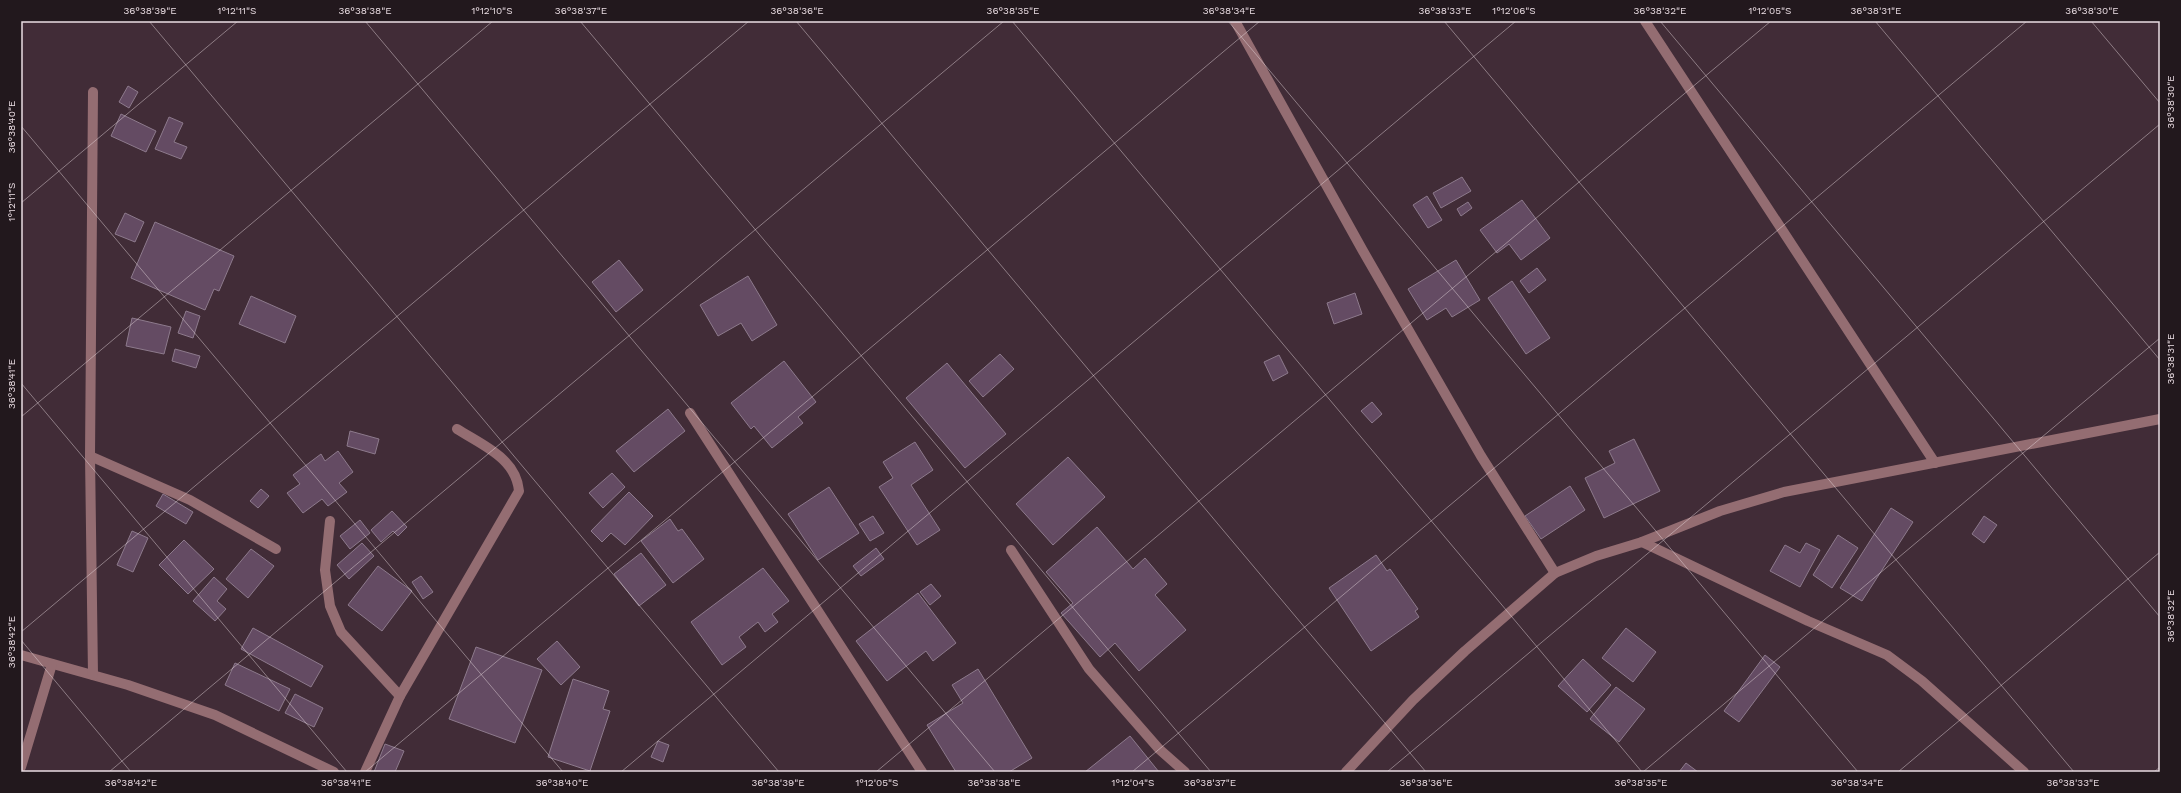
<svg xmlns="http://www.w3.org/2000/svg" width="2181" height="793" viewBox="0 0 2181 793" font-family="'Work Sans',sans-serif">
	<rect width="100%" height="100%" fill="#412c37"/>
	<g fill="#644b63" stroke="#8d7a8c">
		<path d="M128 86 138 92 129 108 119 102Z"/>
		<path d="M121 114 156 131 146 152 111 136Z"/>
		<path d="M169 117 183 123 174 142 187 147 181 159 155 149Z"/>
		<path d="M1462 177 1471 191 1441 208 1433 193Z"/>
		<path d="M1427 196 1442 220 1428 228 1413 205Z"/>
		<path d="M1522 200 1550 238 1521 260 1509 244 1497 253 1480 230Z"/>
		<path d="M1468 202 1472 208 1461 216 1457 209Z"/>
		<path d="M125 213 144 222 135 242 115 234Z"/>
		<path d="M155 222 234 256 219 291 214 289 205 310 131 278Z"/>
		<path d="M619 260 643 290 616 312 592 282Z"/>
		<path d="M1456 260 1480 300 1452 317 1446 308 1427 320 1408 289Z"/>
		<path d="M1537 268 1546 280 1529 293 1520 281Z"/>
		<path d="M748 276 777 325 752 341 741 323 718 336 700 305Z"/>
		<path d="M1512 281 1550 338 1526 354 1488 298Z"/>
		<path d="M1355 293 1362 314 1334 324 1327 303Z"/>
		<path d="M251 296 296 316 285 343 239 324Z"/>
		<path d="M186 311 200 316 193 338 178 333Z"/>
		<path d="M132 318 171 327 164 354 126 346Z"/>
		<path d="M175 349 200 356 196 368 172 361Z"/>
		<path d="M1000 354 1014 369 983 397 969 381Z"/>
		<path d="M1279 355 1288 373 1273 381 1264 362Z"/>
		<path d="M784 361 816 402 798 417 803 423 772 448 754 426 751 429 731 403Z"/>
		<path d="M947 363 1006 434 965 468 906 398Z"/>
		<path d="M1372 402 1382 414 1372 423 1361 411Z"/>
		<path d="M668 409 685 431 634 472 616 451Z"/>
		<path d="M350 431 379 439 375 454 347 446Z"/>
		<path d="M1634 439 1660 491 1604 518 1585 478 1615 463 1609 451Z"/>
		<path d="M915 442 933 470 911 485 940 530 917 545 879 487 893 478 883 462Z"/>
		<path d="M338 451 353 472 339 483 347 492 328 506 322 499 303 513 287 493 300 484 293 475 321 454 325 461Z"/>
		<path d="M1068 457 1105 497 1053 545 1016 504Z"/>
		<path d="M612 473 625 487 603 508 589 493Z"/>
		<path d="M1570 486 1585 510 1541 539 1525 516Z"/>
		<path d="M829 487 859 533 818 560 788 514Z"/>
		<path d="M261 489 269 496 258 508 250 501Z"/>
		<path d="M629 492 653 516 625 545 611 533 602 542 591 531Z"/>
		<path d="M163 494 193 512 186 524 156 506Z"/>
		<path d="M1891 508 1913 522 1862 601 1840 588Z"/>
		<path d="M392 511 407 527 398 536 393 531 381 542 371 530Z"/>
		<path d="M873 516 884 533 870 541 859 524Z"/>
		<path d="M1984 516 1997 525 1984 543 1972 534Z"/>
		<path d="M670 519 678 531 682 529 704 559 673 583 641 541Z"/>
		<path d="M360 520 370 533 350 549 340 536Z"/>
		<path d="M1097 527 1133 569 1145 558 1167 584 1155 595 1186 630 1139 671 1115 643 1100 657 1061 613 1073 603 1046 572Z"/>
		<path d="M132 531 148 538 133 572 117 565Z"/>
		<path d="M1838 535 1858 548 1832 588 1813 575Z"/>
		<path d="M184 540 214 569 188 594 159 565Z"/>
		<path d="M362 543 374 556 349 579 337 565Z"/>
		<path d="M1806 543 1820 550 1800 587 1770 571 1785 545 1800 553Z"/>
		<path d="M876 548 884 559 861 576 853 566Z"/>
		<path d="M251 549 274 566 248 598 226 579Z"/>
		<path d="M641 553 666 585 639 606 614 574Z"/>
		<path d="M1376 555 1387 571 1390 569 1418 609 1415 611 1419 617 1371 651 1329 588Z"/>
		<path d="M378 566 412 591 382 631 348 605Z"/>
		<path d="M763 568 789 601 772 614 778 622 765 632 758 622 739 637 746 647 722 665 691 622Z"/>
		<path d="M421 576 433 592 423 599 412 582Z"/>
		<path d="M214 577 227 589 217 601 226 609 215 621 193 601Z"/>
		<path d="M931 584 941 596 930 605 920 592Z"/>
		<path d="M918 593 956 643 933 661 926 651 887 681 856 641Z"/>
		<path d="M253 628 323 666 311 687 241 649Z"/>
		<path d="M1626 628 1656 652 1633 682 1602 658Z"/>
		<path d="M557 641 580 667 561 685 537 659Z"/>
		<path d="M476 647 542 670 515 743 449 719Z"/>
		<path d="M1765 655 1780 667 1739 722 1724 711Z"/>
		<path d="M1583 659 1611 685 1587 712 1558 686Z"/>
		<path d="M235 663 290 689 279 711 225 685Z"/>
		<path d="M978 669 1032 758 1009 772H956L927 725 963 703 952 685Z"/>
		<path d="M573 679 609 691 603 709 610 711 590 771 548 757Z"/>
		<path d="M1616 687 1645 709 1619 742 1590 719Z"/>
		<path d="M295 694 323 708 314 727 285 713Z"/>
		<path d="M1130 736 1159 772H1085Z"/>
		<path d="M658 741 669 745 663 762 651 757Z"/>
		<path d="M385 744 404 751 395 772H374Z"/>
		<path d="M1686 763 1698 772H1679Z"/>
	</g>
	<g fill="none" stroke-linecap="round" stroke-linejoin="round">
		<g stroke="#946d72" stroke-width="10">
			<path d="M1235 21 1363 251 1481 456 1555 573"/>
			<path d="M1645 21 1935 463"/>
			<path d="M690 413 922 772"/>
			<path d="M90 456 190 500 276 549"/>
			<path d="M330 521 325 570 330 606 341 632 400 696"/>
			<path d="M1642 542 1808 621 1887 655 1922 681 2024 772"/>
			<path d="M1011 550 1089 669 1159 749 1185 772"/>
			<path d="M21 655 128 685 215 715 334 772"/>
			<path d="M93 675 90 456 93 92"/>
			<path d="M21 767 52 664"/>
			<path d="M365 772 400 696 519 491C516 458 482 445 457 429"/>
			<path d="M1346 772 1413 700 1465 651 1555 573 1596 556 1642 542 1720 511 1784 492 2160 419"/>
		</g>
	</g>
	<path fill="none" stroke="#eadde3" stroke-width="1" stroke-opacity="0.45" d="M149 21 779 772M365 21 995 772M580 21 1211 772M796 21 1426 772M1012 21 1642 772M1228 21 1858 772M1444 21 2074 772M1660 21 2160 617M1875 21 2160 360M2091 21 2160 103M21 126 563 772M21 203 238 21M21 383 347 772M21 417 493 21M21 632 749 21M21 640 131 772M109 772 1004 21M365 772 1260 21M621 772 1516 21M876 772 1771 21M1132 772 2027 21M1387 772 2160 124M1643 772 2160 338M1898 772 2160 552M2154 772 2160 767"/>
	<rect width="2181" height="793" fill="none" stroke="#22181d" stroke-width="44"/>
	<rect x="22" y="22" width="2137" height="749" fill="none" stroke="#eadde3" stroke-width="1.5"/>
	<g font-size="10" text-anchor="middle" fill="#eadde3">
		<text x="150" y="14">36°38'39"E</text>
		<text x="237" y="14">1°12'11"S</text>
		<text x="365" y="14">36°38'38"E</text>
		<text x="492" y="14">1°12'10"S</text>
		<text x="581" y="14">36°38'37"E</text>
		<text x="797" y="14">36°38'36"E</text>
		<text x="1013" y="14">36°38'35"E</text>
		<text x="1229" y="14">36°38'34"E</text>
		<text x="1445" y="14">36°38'33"E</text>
		<text x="1514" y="14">1°12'06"S</text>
		<text x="1660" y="14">36°38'32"E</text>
		<text x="1770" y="14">1°12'05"S</text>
		<text x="1876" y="14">36°38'31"E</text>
		<text x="2092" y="14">36°38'30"E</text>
		<text transform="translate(2170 102) rotate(-90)" y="4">36°38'30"E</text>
		<text transform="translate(11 127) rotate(-90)" y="4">36°38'40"E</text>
		<text transform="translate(11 202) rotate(-90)" y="4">1°12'11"S</text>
		<text transform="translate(2170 359) rotate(-90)" y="4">36°38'31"E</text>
		<text transform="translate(11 384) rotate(-90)" y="4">36°38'41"E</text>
		<text transform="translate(2170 616) rotate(-90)" y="4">36°38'32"E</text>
		<text transform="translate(11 642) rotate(-90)" y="4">36°38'42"E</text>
		<text x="131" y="786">36°38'42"E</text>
		<text x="346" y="786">36°38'41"E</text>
		<text x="562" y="786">36°38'40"E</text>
		<text x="778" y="786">36°38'39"E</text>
		<text x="877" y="786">1°12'05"S</text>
		<text x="994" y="786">36°38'38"E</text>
		<text x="1133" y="786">1°12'04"S</text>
		<text x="1210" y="786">36°38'37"E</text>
		<text x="1426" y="786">36°38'36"E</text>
		<text x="1641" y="786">36°38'35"E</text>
		<text x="1857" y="786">36°38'34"E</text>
		<text x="2073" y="786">36°38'33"E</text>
	</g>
</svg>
